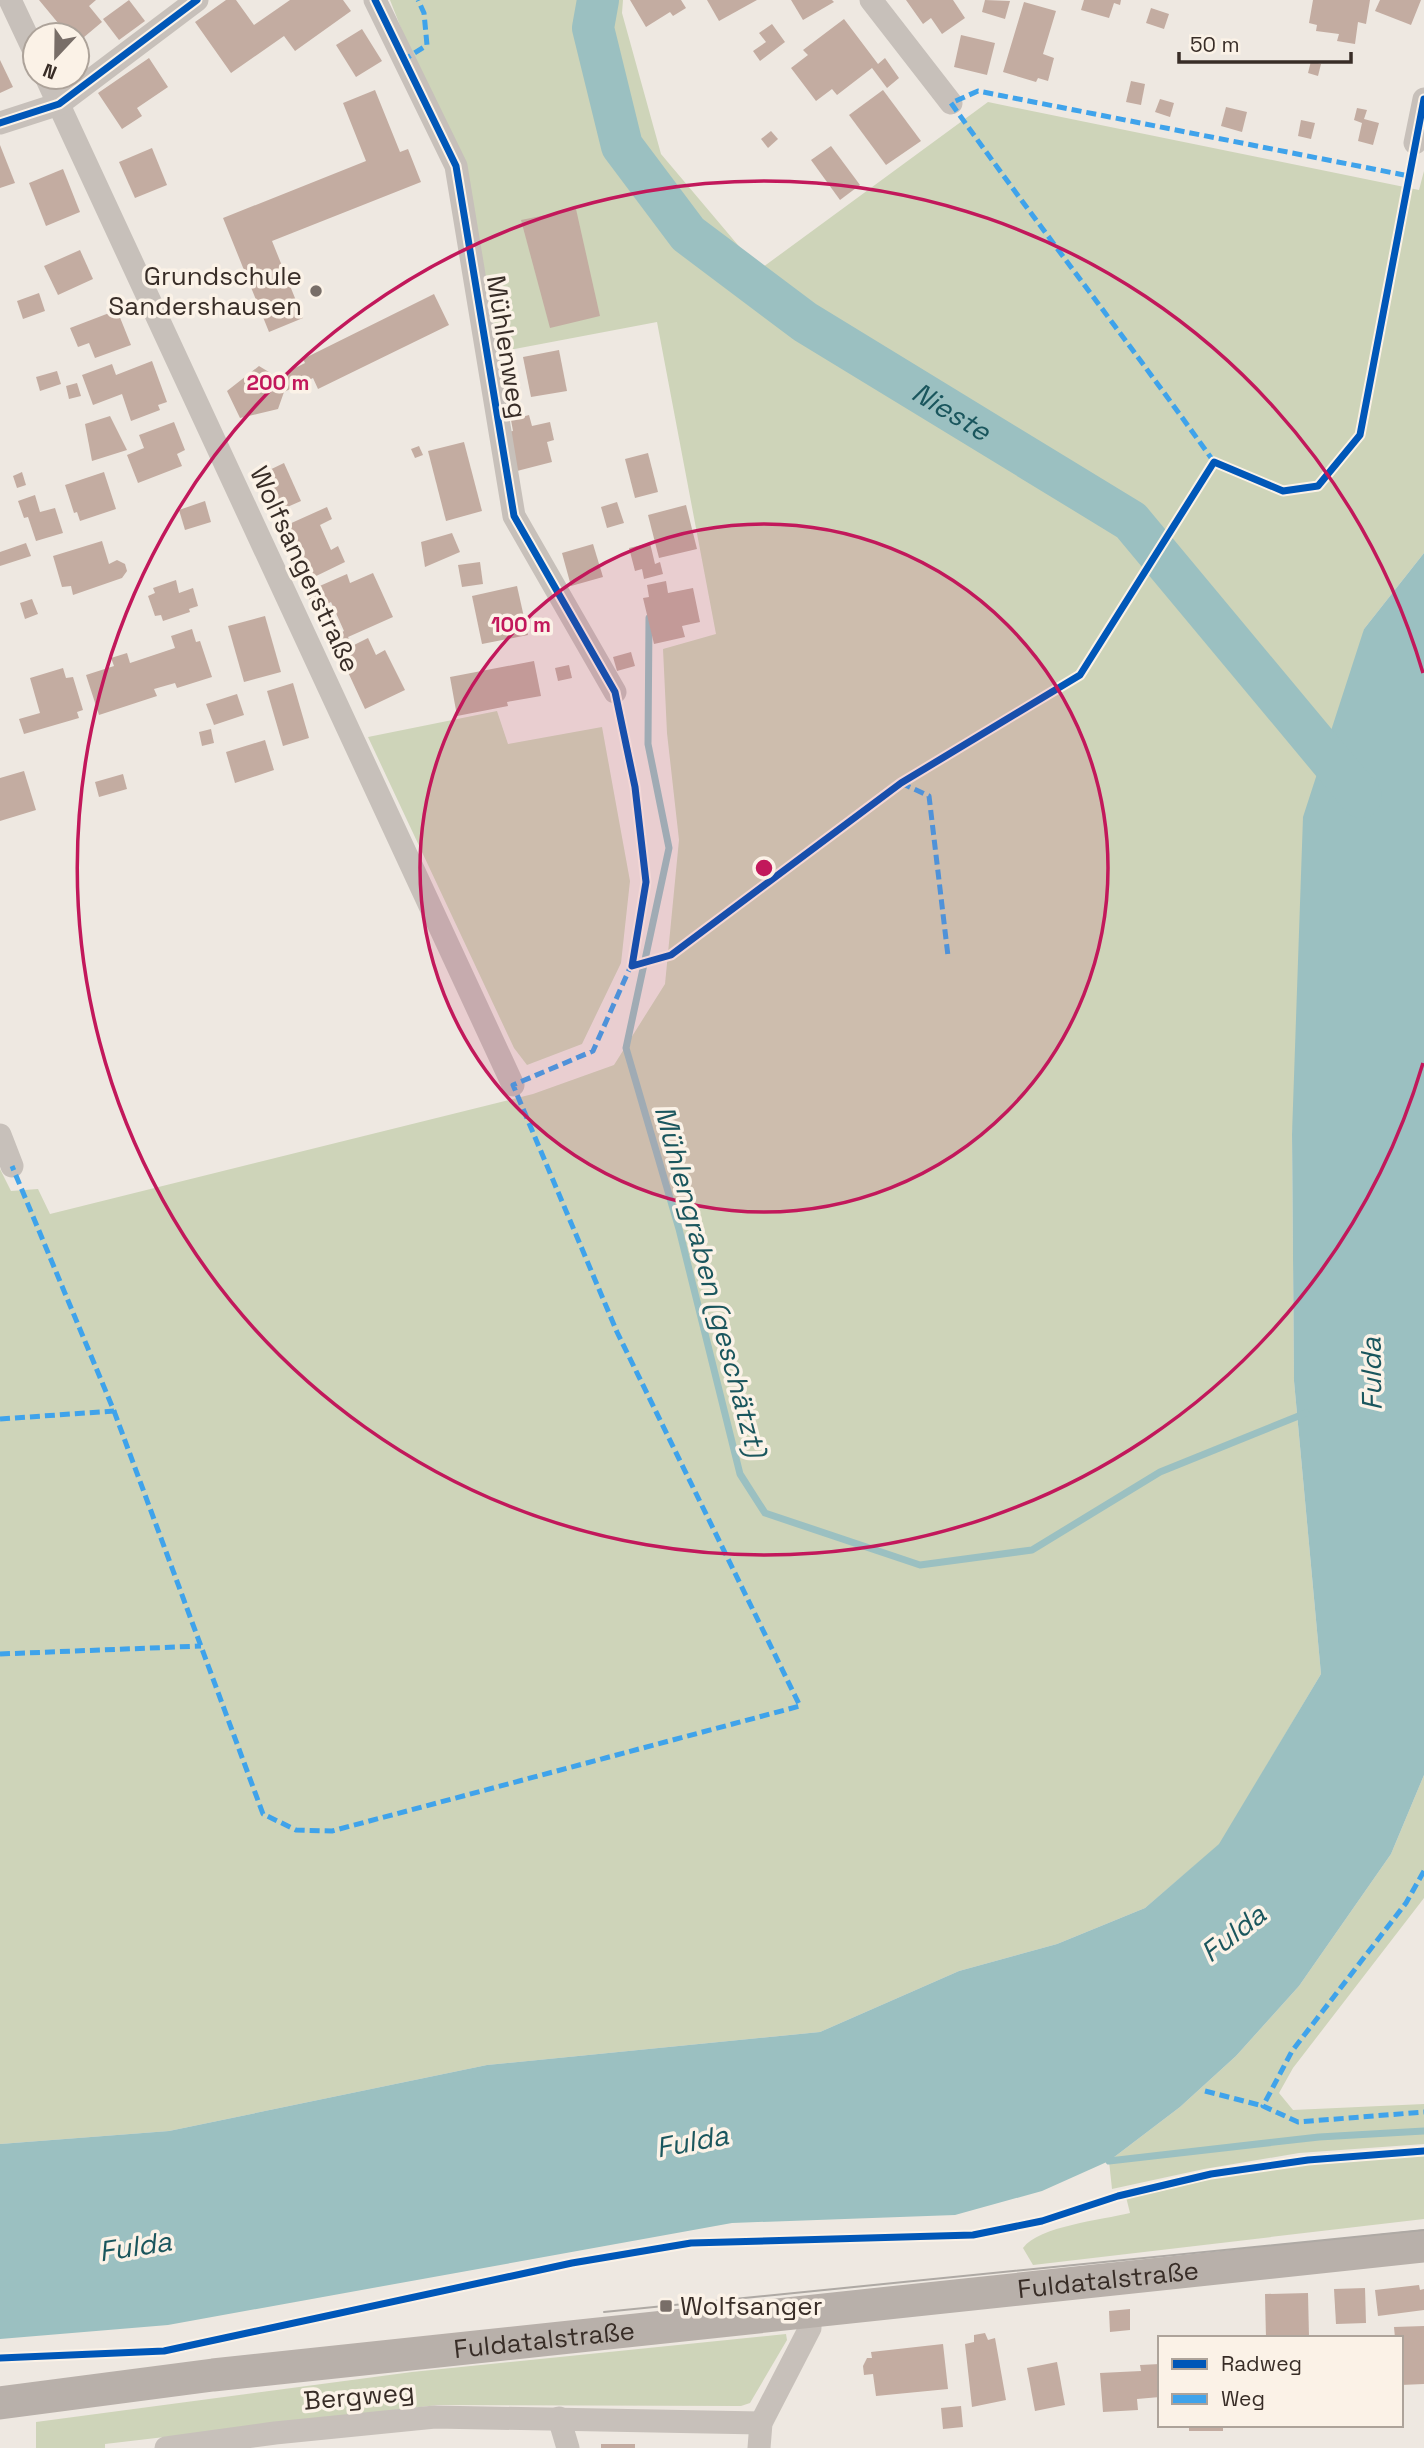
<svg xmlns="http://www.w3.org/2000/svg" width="1424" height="2448" viewBox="0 0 1424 2448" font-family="'Space Grotesk',sans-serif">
	<rect width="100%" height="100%" fill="#eee8e1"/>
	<g fill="#ced4b9">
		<path d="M390 0H623L622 13 661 154 759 270 988 102 1419 190 1424 171V553L1364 629 1292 1134 1294 1381 1321 1674 1220 1844 1145 1908 1057 1944 959 1971 820 2032 487 2065 169 2131 0 2144V1169L11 1191 38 1189 50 1214 533 1094 614 1065 665 984 679 840 667 733 663 649 716 634 657 322 499 352 464 167 417 69Z"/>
		<path d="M497 711 508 744 602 727 630 881 621 963 582 1044 527 1065 514 1048 368 737Z"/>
		<path d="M1424 1775V1898L1293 2068 1279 2093 1293 2110 1424 2104V2144L1299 2153 1204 2169 1112 2189 1109 2161 1180 2107 1236 2056 1299 1986 1391 1854Z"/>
		<path d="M1424 2152V2219L1033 2265 1023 2248C1039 2226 1102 2220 1130 2213L1126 2197C1225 2173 1323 2161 1424 2152Z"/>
		<path d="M786 2334 787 2340 750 2403 741 2406 438 2405 105 2444V2448H36V2422L412 2372Z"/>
	</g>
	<path fill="#9bc0c1" d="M1424 553V1775L1391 1854 1299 1986 1236 2056 1180 2107 1109 2161 1042 2191 955 2215 732 2223 168 2325 0 2339V2144L169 2131 487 2065 820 2032 959 1971 1057 1944 1145 1908 1219 1844 1321 1674 1294 1381 1292 1134 1303 817 1364 629Z"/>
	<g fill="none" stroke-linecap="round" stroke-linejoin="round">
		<g stroke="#9bc0c1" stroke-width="7">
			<path d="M649 618 648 744 669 848 626 1048 679 1229 740 1474 765 1513 920 1565 1032 1550 1160 1472 1306 1413"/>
			<path d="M1109 2161 1319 2137 1424 2131"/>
		</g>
		<path stroke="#9bc0c1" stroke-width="42" id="s1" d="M598 0 593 28 622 146 688 234 805 322 1131 521 1361 797"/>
	</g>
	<g fill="#c3aca1">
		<path d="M39 0H96L89 6 102 22 77 43V35H68Z"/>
		<path d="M129 0 145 21 119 40 103 19Z"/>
		<path d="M226 0H236L254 25 290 0H343L351 11 295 51 284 36 231 73 195 22Z"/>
		<path d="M630 0H681L686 8 673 16 670 12 646 27Z"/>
		<path d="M707 0H757L719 21Z"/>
		<path d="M791 0H832L834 2 803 20Z"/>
		<path d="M906 0H953L965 18 942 34 931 18 923 24Z"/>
		<path d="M985 0 1010 1 1005 19 982 12Z"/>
		<path d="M1084 0H1121L1120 5 1114 3 1109 18 1081 10Z"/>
		<path d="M1313 0H1370L1366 24 1358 22 1355 44 1337 41 1339 34 1316 31 1317 25 1309 23Z"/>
		<path d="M1380 0H1421L1411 25 1375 11Z"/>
		<path d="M1024 2 1056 11 1043 54 1054 58 1048 81 1038 78 1036 82 1003 72Z"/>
		<path d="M1151 8 1169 14 1164 29 1146 23Z"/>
		<path d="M844 19 878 64 885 58 899 78 887 88 872 68 837 95 832 89 816 101 791 68 808 55 803 50Z"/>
		<path d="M772 24 785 42 760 61 753 51 766 42 759 33Z"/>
		<path d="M362 29 382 61 356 77 336 45Z"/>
		<path d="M961 35 995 43 987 75 954 67Z"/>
		<path d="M149 58 168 87 137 108 142 116 122 129 98 93Z"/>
		<path d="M0 60 13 87 0 93Z"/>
		<path d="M1311 61 1321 64 1318 76 1308 73Z"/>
		<path d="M1131 81 1145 84 1141 105 1126 102Z"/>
		<path d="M375 90 400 152 408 149 421 182 272 241 303 318 269 332 223 218 366 161 343 103Z"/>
		<path d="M883 90 921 141 886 165 849 115Z"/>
		<path d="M1160 99 1174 103 1170 117 1155 112Z"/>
		<path d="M1226 107 1247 112 1242 132 1221 126Z"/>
		<path d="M1357 108 1367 110 1364 119 1379 123 1373 145 1358 141 1362 123 1354 120Z"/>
		<path d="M1301 120 1315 123 1311 139 1298 136Z"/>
		<path d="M771 131 778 139 768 148 761 139Z"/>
		<path d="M0 145 15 183 0 188Z"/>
		<path d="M831 146 860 185 840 200 811 160Z"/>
		<path d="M152 148 167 185 135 198 119 162Z"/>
		<path d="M63 169 80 212 46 226 29 183Z"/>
		<path d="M576 209 600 316 550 328 521 220Z"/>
		<path d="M80 250 93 279 58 295 44 266Z"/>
		<path d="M39 293 45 311 23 319 17 301Z"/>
		<path d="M434 294 449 325 318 389 313 378 284 392 278 409 240 418 227 391 259 366 277 377 305 363 303 359Z"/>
		<path d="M117 310 131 345 95 358 89 343 78 347 70 328Z"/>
		<path d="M559 350 567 391 531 397 523 357Z"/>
		<path d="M152 361 167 402 158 405 160 410 131 421 122 394 93 405 82 375 112 364 116 375Z"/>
		<path d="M57 371 61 384 40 391 36 377Z"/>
		<path d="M77 383 81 396 69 399 66 386Z"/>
		<path d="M529 415 532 426 550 422 554 440 547 442 552 462 517 471 507 432 513 431 511 420Z"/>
		<path d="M110 416 127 450 92 461 85 424Z"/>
		<path d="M174 422 185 450 177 454 182 466 138 483 127 455 144 448 139 435Z"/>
		<path d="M464 442 482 511 446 521 428 451Z"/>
		<path d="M419 446 423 455 415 458 411 449Z"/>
		<path d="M648 453 658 492 635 498 625 459Z"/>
		<path d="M284 463 301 501 276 512 259 475Z"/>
		<path d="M22 472 26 485 17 488 13 476Z"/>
		<path d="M104 472 116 509 80 521 77 512 74 513 65 485Z"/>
		<path d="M35 495 40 512 55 508 63 533 36 541 28 517 24 518 18 501Z"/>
		<path d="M205 501 211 522 185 530 179 510Z"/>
		<path d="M617 502 624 523 607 528 601 507Z"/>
		<path d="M686 505 697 549 659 558 648 515Z"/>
		<path d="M327 507 332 519 320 525 331 550 338 546 345 562 308 580 293 548 297 546 287 525Z"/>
		<path d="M452 533 460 552 425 567 421 542Z"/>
		<path d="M102 541 109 564 117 560 125 564 127 571 122 578 73 595 71 586 62 587 53 556Z"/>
		<path d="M26 543 31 556 0 566V552Z"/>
		<path d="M650 543 655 564 660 562 663 574 644 579 642 569 635 571 629 548Z"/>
		<path d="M593 544 603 577 571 586 562 553Z"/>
		<path d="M480 562 483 584 462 587 458 565Z"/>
		<path d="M373 573 393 617 348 637 352 646 368 638 376 655 385 650 405 690 365 709 347 670 351 669 342 650 334 654 328 639 344 631 331 602 314 610 306 592 347 574 350 583Z"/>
		<path d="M176 580 179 593 193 588 198 606 189 609 190 612 163 621 161 615 155 616 148 596 155 593 153 588Z"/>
		<path d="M666 581 668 593 693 588 700 622 682 626 685 637 654 644 643 598 649 597 647 585Z"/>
		<path d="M517 586 528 635 482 644 472 596Z"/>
		<path d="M32 599 38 614 25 619 20 603Z"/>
		<path d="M265 616 281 672 244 682 228 626Z"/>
		<path d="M192 629 196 642 200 641 212 677 177 688 175 683 154 689 157 696 99 715 86 675 114 666 111 658 127 653 130 663 175 648 171 636Z"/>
		<path d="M631 652 635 666 617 671 613 657Z"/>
		<path d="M534 661 541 696 507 702 508 706 457 716 450 677Z"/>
		<path d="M569 665 572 678 558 681 555 668Z"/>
		<path d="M63 668 66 678 73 677 83 710 77 712 79 718 24 734 19 719 40 713 30 678Z"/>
		<path d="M293 683 309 738 283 746 267 691Z"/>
		<path d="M237 694 244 715 214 725 206 704Z"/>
		<path d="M211 729 214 743 202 746 199 732Z"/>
		<path d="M265 740 274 770 235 783 226 752Z"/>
		<path d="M24 771 36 810 0 821V778Z"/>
		<path d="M123 774 127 789 99 797 95 782Z"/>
		<path d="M1419 2285 1420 2290 1424 2289V2310L1378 2316 1375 2290Z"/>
		<path d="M1365 2288 1366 2323 1336 2324 1334 2289Z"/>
		<path d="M1308 2293 1309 2337 1266 2338 1265 2294Z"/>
		<path d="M1130 2309V2330L1110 2332 1109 2311Z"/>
		<path d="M1424 2326V2384L1401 2385V2338H1395L1394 2327Z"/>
		<path d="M985 2333 988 2340 995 2338 1006 2400 972 2407 965 2344 974 2342V2335Z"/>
		<path d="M943 2344 948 2389 876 2396 873 2374 864 2375 863 2366 867 2358H872L871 2352Z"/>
		<path d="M1057 2362 1065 2405 1035 2411 1027 2368Z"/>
		<path d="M1160 2364V2397L1137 2399 1138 2410 1103 2412 1100 2373 1141 2371 1140 2365Z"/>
		<path d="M961 2406 963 2427 943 2429 941 2408Z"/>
		<rect x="1189" y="2425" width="34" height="6"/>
		<rect x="601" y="2444" width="34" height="4"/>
	</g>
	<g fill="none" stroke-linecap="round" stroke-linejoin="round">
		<g stroke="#c7c0ba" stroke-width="23">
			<path d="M10 0 35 53"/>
			<path d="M375 0 456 166 514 516 615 692"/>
			<path d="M871 0 951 103"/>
			<path d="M46 77 513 1085"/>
			<path d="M0 123 59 104 197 0"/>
			<path d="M1415 143 1424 99"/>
			<path d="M0 1135 12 1166"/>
			<path d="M559 2418 568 2448"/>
			<path d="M166 2448 275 2433 435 2417 761 2423"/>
			<path d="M759 2448 761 2423 810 2328 809 2310"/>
		</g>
		<path stroke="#b8b0aa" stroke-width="33" id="s2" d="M0 2403 213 2375 1424 2246"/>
		<path stroke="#aea9a4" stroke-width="2" d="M604 2312 1424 2230"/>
		<g stroke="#3fa3eb" stroke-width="5" stroke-dasharray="10 5" stroke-linecap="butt">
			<path d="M402 61 427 45 424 13 418 0"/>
			<path d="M1214 462C1128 341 1037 224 951 103L978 91 1409 176"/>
			<path d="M901 783 929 796 948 956"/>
			<path d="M114 1411 263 1814 296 1830 332 1831 800 1706 617 1332 513 1085 593 1051 633 961"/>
			<path d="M0 1419 114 1411 12 1166"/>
			<path d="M0 1654 201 1646"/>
			<path d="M1424 1871 1406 1903 1292 2051 1263 2106 1298 2122 1424 2112"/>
			<path d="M1205 2091 1263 2106"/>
		</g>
		<defs>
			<g id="cycleway">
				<path d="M375 0 456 166 514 516 615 692 635 787 646 882 632 966 671 955 901 783 1080 675 1214 462 1283 491 1318 486 1360 435 1424 99"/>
				<path d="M0 123 59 104 197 0"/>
				<path d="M0 2358 164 2351 572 2263 691 2243 973 2235 1042 2221 1118 2196 1211 2174 1308 2160 1424 2151"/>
			</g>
		</defs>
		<use href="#cycleway" stroke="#fbf2e7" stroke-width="11"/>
		<use href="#cycleway" stroke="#0057b8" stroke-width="7"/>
	</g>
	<circle cx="764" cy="868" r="344" fill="#c2185b" fill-opacity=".12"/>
	<g fill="none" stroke="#c2185b" stroke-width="3.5">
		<circle cx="764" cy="868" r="344"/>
		<path d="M1423 1063A687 687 0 1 1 1423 673"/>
	</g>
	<g fill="#786e68" stroke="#fbf2e7" stroke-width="2.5">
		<circle cx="316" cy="291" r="7"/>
		<rect x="659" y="2299" width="14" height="14" rx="3.5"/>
	</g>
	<g text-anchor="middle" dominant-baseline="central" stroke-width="7" stroke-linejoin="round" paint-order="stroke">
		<g font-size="26" fill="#382d27" stroke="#fbf2e7" text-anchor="end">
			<text x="302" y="276">Grundschule<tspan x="302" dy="30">Sandershausen</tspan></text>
			<text x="680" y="2306" text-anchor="start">Wolfsanger</text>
		</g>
		<g font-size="26" fill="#382d27" stroke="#fbf2e7">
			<text transform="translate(507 347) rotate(81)">Mühlenweg</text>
			<text transform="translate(305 569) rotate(65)">Wolfsangerstraße</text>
			<text stroke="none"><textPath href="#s2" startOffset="1115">Fuldatalstraße</textPath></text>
			<text stroke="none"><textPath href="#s2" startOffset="548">Fuldatalstraße</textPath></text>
			<text transform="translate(359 2396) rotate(-5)">Bergweg</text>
		</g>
		<g font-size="28" font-style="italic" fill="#1a565d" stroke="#fbf2e7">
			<text stroke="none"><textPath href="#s1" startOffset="578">Nieste</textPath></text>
			<text transform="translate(711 1281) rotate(75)">Mühlengraben (geschätzt)</text>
			<text transform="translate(1371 1374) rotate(-91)">Fulda</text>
			<text transform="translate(1233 1933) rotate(-38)">Fulda</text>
			<text transform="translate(692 2141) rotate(-11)">Fulda</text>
			<text transform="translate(135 2246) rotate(-9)">Fulda</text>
		</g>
	</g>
	<circle cx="764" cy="868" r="10" fill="#c2185b" stroke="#fbf2e7" stroke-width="3.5"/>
	<g font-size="21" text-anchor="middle" font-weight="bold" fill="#c2185b" stroke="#fbf2e7" stroke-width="7" stroke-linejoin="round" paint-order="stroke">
		<text x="278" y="390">200 m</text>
		<text x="521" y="632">100 m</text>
	</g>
	<rect x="1158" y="2336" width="245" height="91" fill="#fbf2e7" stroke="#ada39a" stroke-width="2"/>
	<rect x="1172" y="2359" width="35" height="10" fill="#0057b8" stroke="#ada39a" stroke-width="2"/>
	<text x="1221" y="2371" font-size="21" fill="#382d27">Radweg</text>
	<rect x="1172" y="2394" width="35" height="10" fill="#3fa3eb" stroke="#ada39a" stroke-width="2"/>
	<text x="1221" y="2406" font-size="21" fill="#382d27">Weg</text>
	<g transform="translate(56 56) rotate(202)"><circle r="33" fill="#fbf2e7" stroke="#ada39a" stroke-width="2"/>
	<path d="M0-5L12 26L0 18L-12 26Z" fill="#786e68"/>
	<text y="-10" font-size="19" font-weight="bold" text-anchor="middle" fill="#382d27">N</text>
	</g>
	<path d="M1179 52v10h172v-10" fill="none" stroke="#382d27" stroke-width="3.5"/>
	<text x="1190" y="52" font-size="21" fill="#382d27" stroke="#fbf2e7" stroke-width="5" paint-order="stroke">50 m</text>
</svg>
